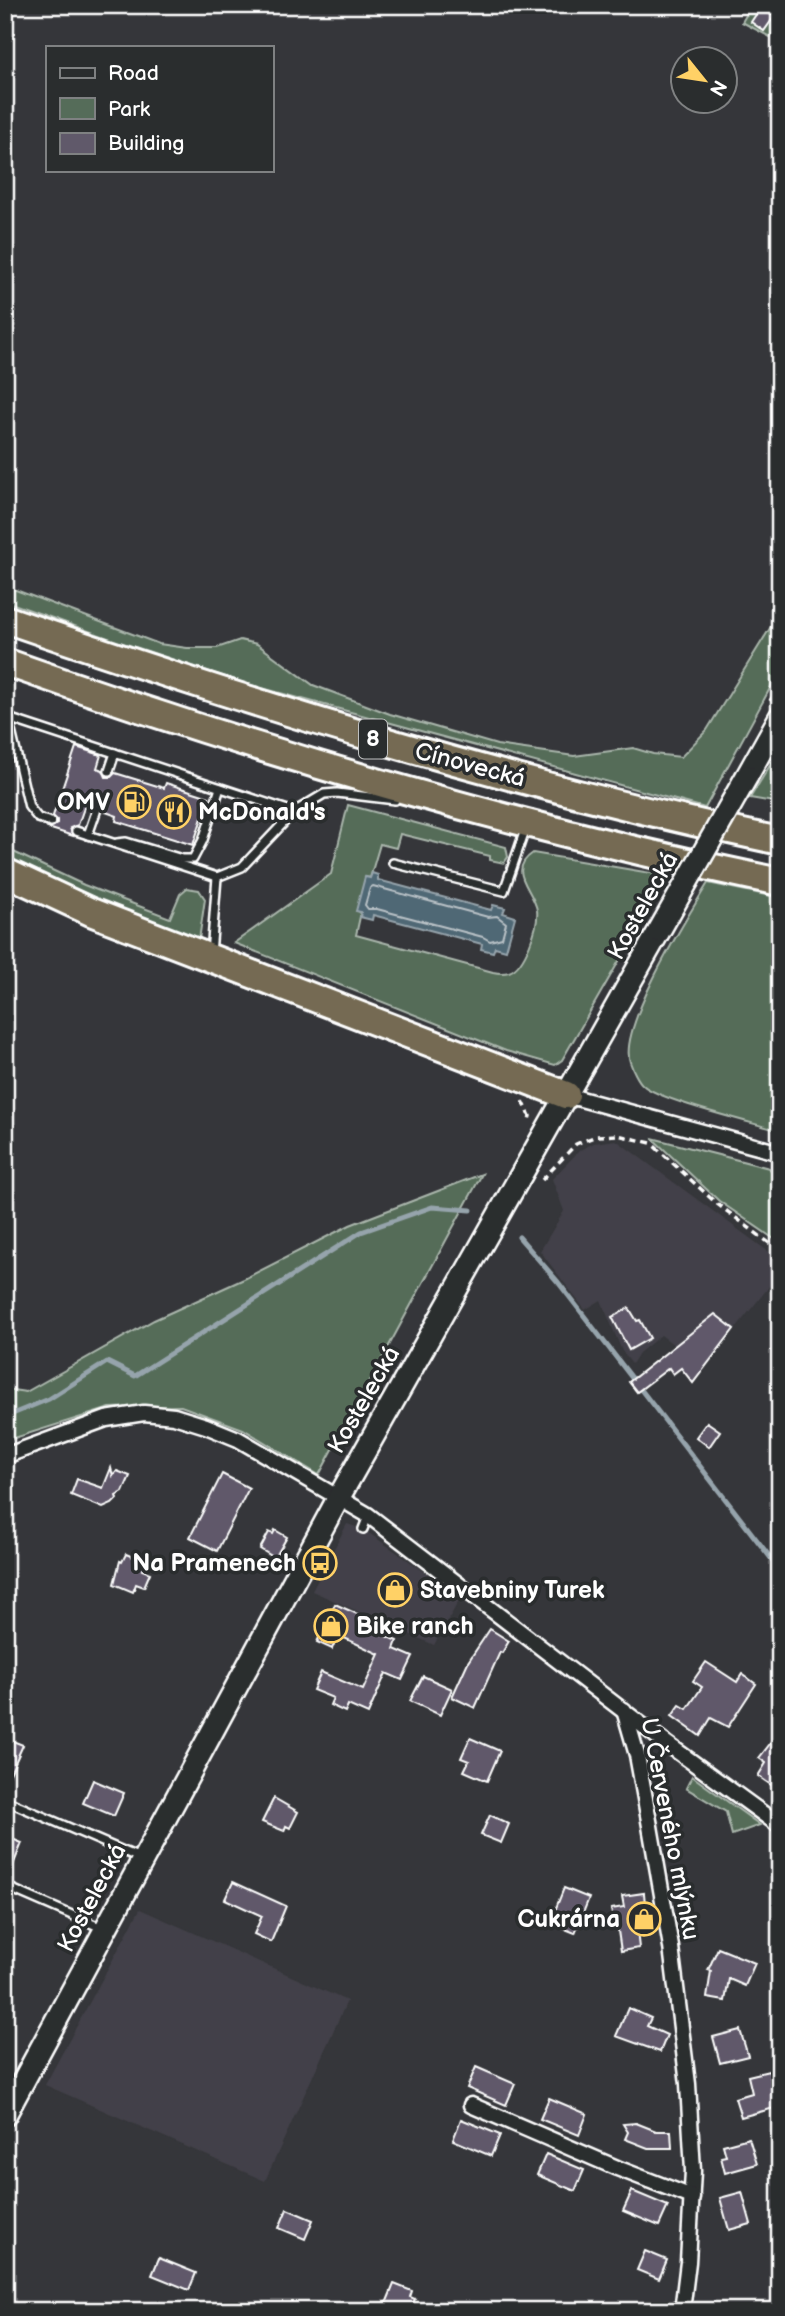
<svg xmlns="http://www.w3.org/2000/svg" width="785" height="2316" viewBox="0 0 785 2316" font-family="'Balsamiq Sans',sans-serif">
	<rect width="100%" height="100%" fill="#35363a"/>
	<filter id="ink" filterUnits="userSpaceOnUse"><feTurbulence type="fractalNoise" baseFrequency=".0143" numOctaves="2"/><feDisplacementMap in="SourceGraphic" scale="14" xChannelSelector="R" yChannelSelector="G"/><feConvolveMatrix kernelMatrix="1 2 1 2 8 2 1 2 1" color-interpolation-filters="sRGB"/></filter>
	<g filter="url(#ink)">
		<g fill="#424048">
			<path d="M616 1140 780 1260V1273L704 1368 661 1335 639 1353 632 1364 622 1351 601 1300 585 1310 540 1251 564 1211 552 1179 580 1150 594 1143Z"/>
			<path d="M347 1524 363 1529 461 1597 434 1645 312 1591Z"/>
			<path d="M140 1909 347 2001 265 2181 45 2085Z"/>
		</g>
		<g fill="#556c59" stroke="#aab6ac" stroke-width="2">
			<path d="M752 5H780V21L770 37 742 22Z"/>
			<path d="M5 586 159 644 187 648H217L240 640 257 644 313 685 390 714 497 745 574 756 633 748 653 754 681 757 707 730 780 612V670L705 808 247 684 108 638 5 601Z"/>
			<path d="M780 749V803L750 798Z"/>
			<path d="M348 805 506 847 508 857 504 863 490 860V856L400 834 396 848 380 844 370 878 366 877 357 911 361 912 356 935 493 972C498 973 505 973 509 972 525 967 539 925 537 910 533 889 506 871 533 853L668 876 562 1060 555 1065 506 1051 234 943 331 874Z"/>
			<path d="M5 848 84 885 170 918 180 894 187 888 199 890 205 899 199 940 93 900 5 859Z"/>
			<path d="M708 883 780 898V1131C754 1123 658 1100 643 1085 638 1081 632 1068 630 1062 618 1027 688 916 708 883Z"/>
			<path d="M652 1138 769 1168 780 1182V1243L719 1201Z"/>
			<path d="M482 1174 319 1475 243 1429 181 1406 110 1408 5 1441V1389L26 1392 154 1320 244 1279 350 1225Z"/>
			<path d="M692 1776 760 1825 732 1835 726 1812 686 1788Z"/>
		</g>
		<path fill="#506774" stroke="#96a4ac" stroke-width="2" d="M372 873 378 875V880L491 910 493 905 505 908 503 913 515 917 506 950 495 947 493 952 481 949 482 944 373 915 372 920 360 917 361 912 356 911 365 877 370 878Z"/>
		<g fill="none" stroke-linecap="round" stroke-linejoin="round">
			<path stroke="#b9c2c7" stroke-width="2" d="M373 886 488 917 497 916 506 923 502 938 490 941 483 937 377 909H368L365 905 370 888Z"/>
			<g stroke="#96a4ac" stroke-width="5">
				<path d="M519 1237 558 1282 780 1570"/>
				<path d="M5 1417 49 1399 107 1362 135 1376 361 1232 432 1207 471 1210"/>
			</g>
		</g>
		<g fill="#60596a" stroke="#fff" stroke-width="2">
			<path d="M761 7 774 17 764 31 751 22Z"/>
			<path d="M76 747 101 755 97 768 103 770 106 777H111L115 773 164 788 166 783 209 797 193 845 116 821 117 816 103 811 102 806 98 803 91 807 85 805 78 825 70 828 73 836 48 828 57 824V820L53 816Z"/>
			<path d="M629 1308 637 1321 640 1320 650 1338 629 1350 612 1317Z"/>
			<path d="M715 1314 734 1329 693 1383 681 1368 673 1374 669 1368 637 1392 629 1382Z"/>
			<path d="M707 1422 720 1431 709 1447 696 1437Z"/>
			<path d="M111 1468 113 1476 117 1471 130 1476 123 1492 116 1496 117 1499 112 1504 103 1508 71 1495 77 1479 103 1488Z"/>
			<path d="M222 1474 249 1488 217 1551 190 1537Z"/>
			<path d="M275 1530 287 1537 275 1558 260 1549 269 1532 273 1534Z"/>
			<path d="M126 1554 145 1562 142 1570 150 1573 144 1587 136 1584 133 1592 114 1584 120 1561 122 1562Z"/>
			<path d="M335 1604 384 1626 381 1634 397 1641 394 1649 413 1657 402 1680 386 1673 368 1714 348 1705 345 1712 330 1705 333 1698 313 1690 321 1672 363 1690 379 1654 338 1635 332 1649 317 1642Z"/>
			<path d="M490 1629 509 1641 502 1653 500 1652 475 1708 452 1697 468 1662Z"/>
			<path d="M706 1662 737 1682 742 1674 756 1684 728 1727 711 1718 700 1736 672 1716 680 1705 687 1709 702 1687 693 1681Z"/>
			<path d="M423 1676 452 1689 440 1715 410 1701Z"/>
			<path d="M780 1731V1791L758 1776 766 1763 759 1758Z"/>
			<path d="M5 1738 23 1745 5 1785Z"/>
			<path d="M470 1738 500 1751 487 1781 464 1771 469 1761 461 1758Z"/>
			<path d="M93 1780 124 1793 114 1816 83 1803Z"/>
			<path d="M274 1798 298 1812 290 1828 286 1826 284 1831 262 1822Z"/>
			<path d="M490 1815 509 1824 501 1843 481 1835Z"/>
			<path d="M5 1836 22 1843 7 1880H5Z"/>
			<path d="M233 1882 286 1906 271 1942 254 1934 262 1916 225 1899Z"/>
			<path d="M564 1888 589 1898 575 1933 550 1923Z"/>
			<path d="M644 1893 645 1904H650L653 1929 637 1931 639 1948 621 1951 617 1924 614 1925 611 1909 624 1907 622 1896Z"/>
			<path d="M718 1948 755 1963 745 1986 729 1979 725 2001 707 1998 711 1971 708 1970Z"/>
			<path d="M628 2008 651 2018 647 2026 667 2035 660 2052 616 2036Z"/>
			<path d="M740 2030 748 2056 720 2063 713 2037Z"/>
			<path d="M476 2067 515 2084 506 2105 467 2088Z"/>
			<path d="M769 2071 778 2107 741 2117 735 2098 752 2093 748 2076Z"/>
			<path d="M549 2098 587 2114 579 2135 540 2119Z"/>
			<path d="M461 2119 500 2135 491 2156 453 2140Z"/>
			<path d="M636 2123 656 2131H671L672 2148H648L625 2139 628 2132 623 2124Z"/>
			<path d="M749 2138 757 2164 725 2173 721 2157 726 2156 723 2145Z"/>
			<path d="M546 2154 584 2170 575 2191 537 2175Z"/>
			<path d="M632 2191 668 2206 659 2226 623 2211Z"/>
			<path d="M742 2192 751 2224 729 2230 720 2198Z"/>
			<path d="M287 2209 313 2220 305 2239 279 2228Z"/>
			<path d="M645 2251 667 2260 659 2279 637 2270Z"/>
			<path d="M159 2258 196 2273 189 2290 152 2275Z"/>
			<path d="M394 2284 412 2291 410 2297 415 2299 410 2311H383Z"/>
		</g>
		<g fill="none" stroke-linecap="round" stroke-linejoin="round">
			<defs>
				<g id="lane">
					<path d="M5 714 8 718 294 812 324 794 337 793 395 800"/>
					<path d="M8 718 29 807 38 818 51 822"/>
					<path d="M109 771 115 753"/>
					<path d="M76 831 217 877 242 867 294 812"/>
					<path d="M88 835 97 809"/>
					<path d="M117 843 126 842 182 859H193L203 840 220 788"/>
					<path d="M393 863 504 891 526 827"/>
					<path d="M211 954 217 877"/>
					<path d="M363 1529 368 1516"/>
					<path d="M5 1800 142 1859"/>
					<path d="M5 1886 104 1929"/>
				</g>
				<g id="street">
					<path d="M566 1095 780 1153"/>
					<path d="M5 1456 106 1419 144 1413 174 1416 206 1426 238 1439 368 1515 655 1735 780 1826"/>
					<path d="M624 1710 637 1755 650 1826 671 1947 688 2084 693 2171 688 2262 682 2311"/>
					<path d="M471 2105 617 2168 692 2197"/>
				</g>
				<g id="secondary">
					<path d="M747 776 780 717"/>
					<path d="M5 2115 339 1497 659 931"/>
				</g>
				<g id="highway">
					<path d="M5 619C260 707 516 786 780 841"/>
					<path d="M5 662C258 752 517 828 780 882"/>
					<path d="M5 872 91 912 566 1095"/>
				</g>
			</defs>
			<use href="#lane" stroke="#fff" stroke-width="12"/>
			<use href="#street" stroke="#fff" stroke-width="19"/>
			<use href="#secondary" stroke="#fff" stroke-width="26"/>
			<use href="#highway" stroke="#fff" stroke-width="32"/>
			<g stroke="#fff" stroke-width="3.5" stroke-dasharray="7 5" stroke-linecap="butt">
				<path d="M770 701 780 685"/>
				<path d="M523 1101 530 1116 529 1120"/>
				<path d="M542 1180 576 1144 596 1136 618 1135 651 1143 716 1203 780 1251"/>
			</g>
			<use href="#lane" stroke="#2a2d2e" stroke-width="7"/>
			<use href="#street" stroke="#2a2d2e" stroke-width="14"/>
			<use href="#secondary" stroke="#2a2d2e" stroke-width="21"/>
			<use href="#highway" stroke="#746b52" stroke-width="26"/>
			<defs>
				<path id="secondary-bridge" d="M659 931 747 776"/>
			</defs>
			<use href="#secondary-bridge" stroke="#fff" stroke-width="26" stroke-linecap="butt"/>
			<use href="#secondary-bridge" stroke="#2a2d2e" stroke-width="21"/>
		</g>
	</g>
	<defs>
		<symbol id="fuel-ring" viewBox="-11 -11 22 22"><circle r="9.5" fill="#2a2d2e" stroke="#ffd166" stroke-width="1.5"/><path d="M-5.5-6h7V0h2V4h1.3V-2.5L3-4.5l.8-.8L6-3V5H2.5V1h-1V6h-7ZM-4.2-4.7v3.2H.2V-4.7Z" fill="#ffd166"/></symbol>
		<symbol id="restaurant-ring" viewBox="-11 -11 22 22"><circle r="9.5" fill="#2a2d2e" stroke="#ffd166" stroke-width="1.5"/><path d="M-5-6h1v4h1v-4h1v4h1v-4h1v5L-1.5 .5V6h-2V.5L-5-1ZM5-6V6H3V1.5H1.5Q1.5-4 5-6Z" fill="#ffd166"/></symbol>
		<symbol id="bus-ring" viewBox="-11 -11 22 22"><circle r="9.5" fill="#2a2d2e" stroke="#ffd166" stroke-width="1.5"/><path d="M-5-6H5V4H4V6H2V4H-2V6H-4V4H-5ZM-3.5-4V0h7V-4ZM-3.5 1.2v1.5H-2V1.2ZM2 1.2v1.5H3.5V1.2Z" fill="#ffd166"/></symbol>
		<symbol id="shop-ring" viewBox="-11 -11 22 22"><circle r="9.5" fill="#2a2d2e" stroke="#ffd166" stroke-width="1.5"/><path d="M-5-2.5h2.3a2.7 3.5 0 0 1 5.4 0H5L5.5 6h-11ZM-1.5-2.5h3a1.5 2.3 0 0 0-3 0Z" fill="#ffd166"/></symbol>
	</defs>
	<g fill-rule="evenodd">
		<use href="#fuel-ring" x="115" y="783" width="38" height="38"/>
		<use href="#restaurant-ring" x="155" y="793" width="38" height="38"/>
		<use href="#bus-ring" x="301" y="1544" width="38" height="38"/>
		<use href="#shop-ring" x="376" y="1571" width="38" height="38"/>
		<use href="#shop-ring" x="312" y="1607" width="38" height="38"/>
		<use href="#shop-ring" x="625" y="1900" width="38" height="38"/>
	</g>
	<g text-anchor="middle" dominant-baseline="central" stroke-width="7" stroke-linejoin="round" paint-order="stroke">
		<rect fill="#2a2d2e" stroke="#bfc0c0" stroke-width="2" x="359" y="719.5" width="28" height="39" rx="5"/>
		<g font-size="23" font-weight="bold" fill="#fff">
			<text x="373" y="739">8</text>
		</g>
		<g font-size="24" fill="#fff" stroke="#2a2d2e">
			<text transform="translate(470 765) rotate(15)">Cínovecká</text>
			<text transform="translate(643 906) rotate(-61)">Kostelecká</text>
			<text transform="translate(364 1400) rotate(-60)">Kostelecká</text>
			<text transform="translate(670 1829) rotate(79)">U Červeného mlýnku</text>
			<text transform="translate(92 1898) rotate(-62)">Kostelecká</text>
		</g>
		<g font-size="24" font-weight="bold" fill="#fff" stroke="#2a2d2e" text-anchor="end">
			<text x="110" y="802">OMV</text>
			<text x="198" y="812" text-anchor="start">McDonald's</text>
			<text x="296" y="1563">Na Pramenech</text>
			<text x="420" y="1590" text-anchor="start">Stavebniny Turek</text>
			<text x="356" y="1626" text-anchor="start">Bike ranch</text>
			<text x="620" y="1919">Cukrárna</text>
		</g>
	</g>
	<rect width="785" height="2316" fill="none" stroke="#2a2d2e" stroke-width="28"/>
	<rect x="14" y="14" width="757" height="2288" fill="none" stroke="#fff" stroke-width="2.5" filter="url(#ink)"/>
	<rect x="46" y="46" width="228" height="126" fill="#2a2d2e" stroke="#7f8182" stroke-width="2"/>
	<rect x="60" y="68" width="35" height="10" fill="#2a2d2e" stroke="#7f8182" stroke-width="2"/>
	<text x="108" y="80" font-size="21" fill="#ffffff">Road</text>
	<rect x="60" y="98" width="35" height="21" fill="#556c59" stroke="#7f8182" stroke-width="2"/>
	<text x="108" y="116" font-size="21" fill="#ffffff">Park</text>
	<rect x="60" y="133" width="35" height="21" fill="#60596a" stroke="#7f8182" stroke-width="2"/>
	<text x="108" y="150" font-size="21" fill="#ffffff">Building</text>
	<g transform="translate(704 80) rotate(120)"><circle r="33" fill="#2a2d2e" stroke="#7f8182" stroke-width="2"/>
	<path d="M0-5L12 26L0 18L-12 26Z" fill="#ffd166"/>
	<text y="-10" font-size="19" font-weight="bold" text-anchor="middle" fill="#ffffff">N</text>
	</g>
</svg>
